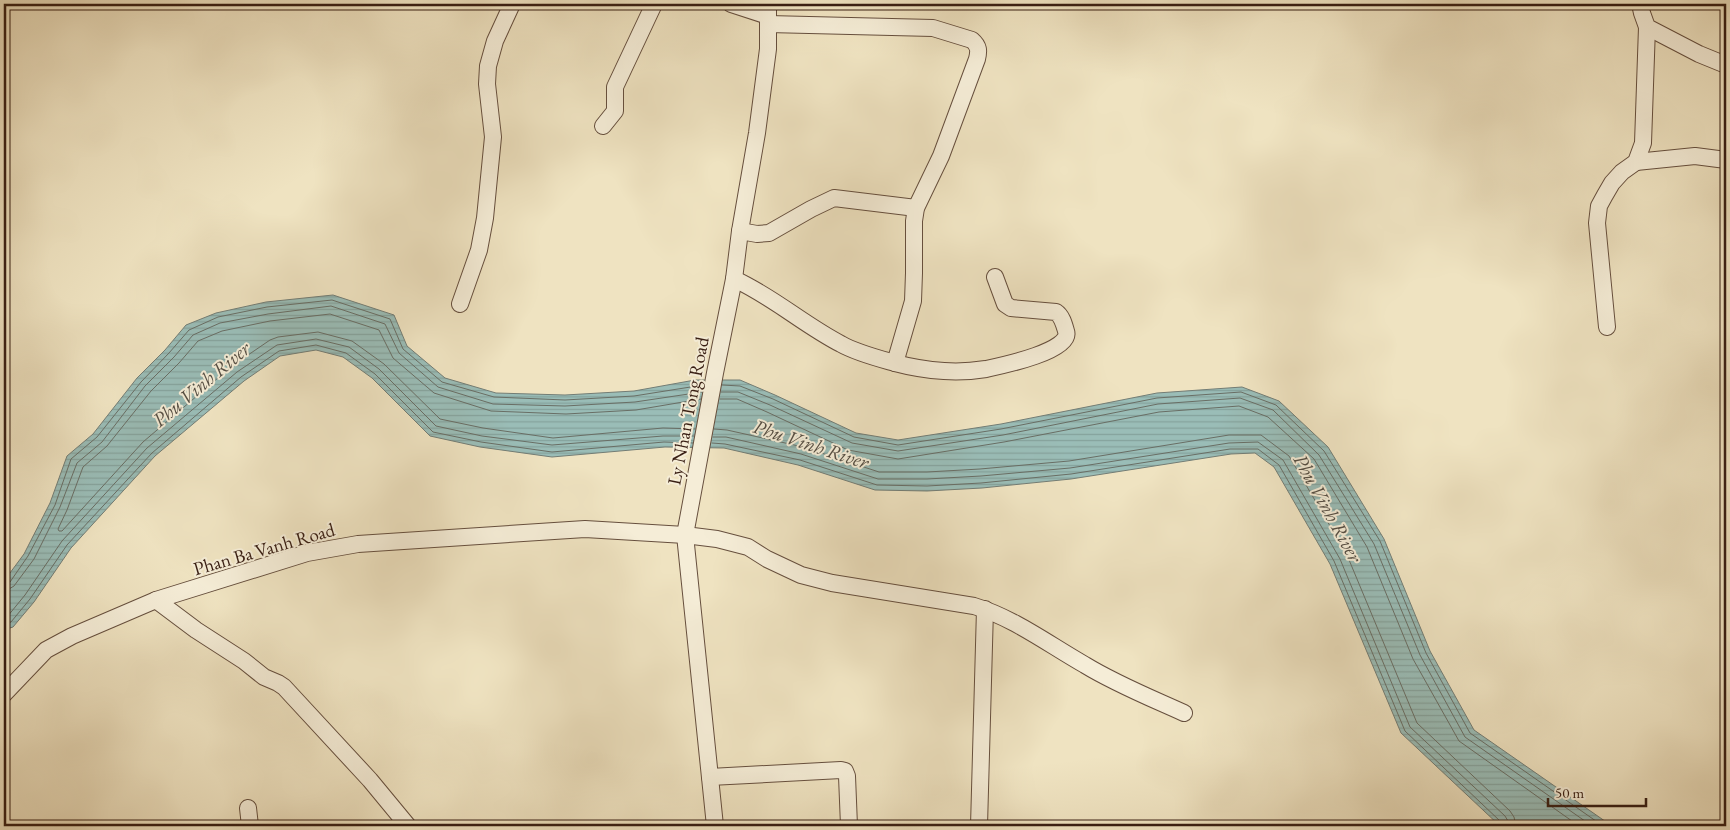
<svg xmlns="http://www.w3.org/2000/svg" width="1730" height="830" viewBox="0 0 1730 830" font-family="'EB Garamond',serif">
	<defs>
		<pattern id="water-rules" width="6" height="5" patternUnits="userSpaceOnUse" patternTransform="scale(1.25)"><rect width="6" height="5" fill="#9abdb7"/><path d="M0 2.5h6" fill="none" stroke="#85a29c"/></pattern>
	</defs>
	<rect width="100%" height="100%" fill="#efe3c1"/>
	<filter id="stains"><feTurbulence type="fractalNoise" baseFrequency=".004" numOctaves="4"/><feColorMatrix values="0 0 0 0 .2 0 0 0 0 .09 0 0 0 0 .02 0 0 0 .5 -.17"/></filter>
	<radialGradient id="worn" r=".72"><stop offset=".6" stop-color="#630" stop-opacity="0"/><stop offset="1" stop-color="#630" stop-opacity=".3"/></radialGradient>
	<path fill="url(#water-rules)" stroke="#737d75" d="M333 295 394 315 407 346 445 378 496 393 565 395 634 391 695 380H740L775 395 856 433 898 440 1001 424 1157 393 1242 387 1279 401 1328 447 1384 539 1430 651 1474 730 1612 826H1500L1401 733 1330 564 1274 467 1255 453 1231 454 1071 479 982 488 927 491 875 490 798 465 724 448 665 447 552 457 480 447 430 436 372 378 343 357 316 350 280 356 244 381 155 456 71 548 34 602 13 627 4 630V581L24 554 50 503 67 456 93 434 137 378 165 350 186 325 216 313 266 302Z"/>
	<g fill="none" stroke-linecap="round" stroke-linejoin="round">
		<g stroke="#696e65" stroke-width="1">
			<path d="M722 385 740 386 773 399 854 437 898 445 1001 429 1157 398 1241 392 1276 405 1324 451 1380 541 1426 653 1470 733 1603 826"/>
			<path d="M721 392H738L770 405 852 443 898 451 1003 435 1158 404 1240 398 1273 410 1319 455 1374 544 1420 655 1465 737 1592 826"/>
			<path d="M720 399H737L767 412 848 450 898 459 1004 442 1159 412 1239 406 1268 417 1314 459 1367 547 1413 659 1459 741 1579 826"/>
			<path d="M695 429 663 428 553 438 483 428 440 419 384 364 352 341 318 332 278 337 270 340 232 366 143 442 62 531H59L58 529 67 510 83 467 107 446 151 391 179 363 198 341 222 331 270 321 330 314 379 330 393 358 434 393 491 411 566 414 636 410 701 399"/>
			<path d="M714 429 727 430 803 447 879 472H927L980 469 1069 461 1229 435H1261L1289 456 1347 555 1417 723 1510 811 1514 817 1516 826"/>
			<path d="M713 437H726L801 454 878 479H927L981 476 1070 468 1229 443 1258 442 1283 460 1340 559 1410 727 1505 816 1508 821V826"/>
			<path d="M712 443 725 444 800 460 877 485 927 486 981 483 1071 474 1230 449H1258L1279 465 1334 561 1405 731 1500 821 1502 826"/>
			<path d="M4 584 10 582 28 556 55 505 71 459 97 437 141 382 169 353 189 330 218 317 267 307 332 300 390 319 403 349 442 382 494 397 565 400 634 396 703 385"/>
			<path d="M4 590 9 589 14 586 34 559 60 507 77 463 102 442 145 386 174 357 193 335 220 323 268 314 331 306 385 324 399 353 438 387 493 404 565 406 635 402 702 392"/>
			<path d="M4 618 7 617 25 595 62 541 147 448 237 372 277 345 316 339 349 347 379 369 436 426 482 436 552 445 663 436H694"/>
			<path d="M4 625 11 622 30 599 67 545 152 453 241 377 279 351 316 345 346 353 375 374 433 432 481 442 552 452 664 442 693 443"/>
		</g>
		<defs>
			<g id="minor">
				<path d="M731 4 768 16"/>
				<path d="M1640 4 1642 13 1647 27 1699 54 1726 65"/>
				<path d="M768 24 933 28 972 40C979 46 979 51 977 59L941 156 916 208 914 221V273L913 301 895 363"/>
				<path d="M603 126 615 111V87L654 4"/>
				<path d="M1636 162 1695 156 1726 160"/>
				<path d="M740 231 757 234 769 233 811 209 834 198 916 208"/>
				<path d="M734 279C772 296 804 325 841 344 857 353 877 358 895 363 910 367 928 370 944 371 957 372 973 371 986 369 1000 366 1073 351 1066 331 1064 324 1062 316 1056 312L1011 308 1005 304 995 277"/>
				<path d="M460 304 479 250 485 218 493 137 487 84 488 66 495 41 512 4"/>
				<path d="M1607 327 1597 223 1599 206 1605 195 1612 183 1622 172 1636 162 1643 143 1647 27"/>
				<path d="M156 600 196 630 244 661 264 677 278 683 284 687 370 780 408 826"/>
				<path d="M4 694 46 650 72 636 156 600 307 553 358 544 585 529 685 535 717 539 748 547 767 559 801 575 832 583 974 606C1014 618 1048 644 1085 665 1116 684 1151 698 1184 713"/>
				<path d="M710 777 841 770 845 771 847 776 849 826"/>
				<path d="M248 808 250 826"/>
				<path d="M715 826 685 535 715 373 734 279 740 231 757 133 768 49V4"/>
				<path d="M979 826 985 609"/>
			</g>
		</defs>
		<use href="#minor" stroke="#664f3e" stroke-width="18"/>
		<use href="#minor" stroke="#f5edd7" stroke-width="16"/>
	</g>
	<g text-anchor="middle" dominant-baseline="central" stroke-width="4" stroke-linejoin="round" paint-order="stroke">
		<g font-size="19" fill="#381e13" stroke="#f5edd7">
			<text transform="translate(688 411) rotate(-79)">Ly Nhan Tong Road</text>
			<text transform="translate(264 549) rotate(-16)">Phan Ba Vanh Road</text>
		</g>
		<g font-size="20" font-style="italic" fill="#554e44" stroke="#f5edd7">
			<text transform="translate(201 384) rotate(-40)">Phu Vinh River</text>
			<text transform="translate(811 444) rotate(18)">Phu Vinh River</text>
			<text transform="translate(1328 508) rotate(61)">Phu Vinh River</text>
		</g>
	</g>
	<rect width="1730" height="830" fill="none" stroke="#efe3c1" stroke-width="20"/>
	<rect x="5" y="5" width="1720" height="820" fill="none" stroke="#381e13" stroke-width="2.5"/>
	<rect x="10" y="10" width="1710" height="810" fill="none" stroke="#381e13"/>
	<path d="M1548 798v8h98v-8" fill="none" stroke="#381e13" stroke-width="2.5"/>
	<text x="1555" y="798" font-size="15" fill="#381e13" stroke="#f5edd7" stroke-width="4" paint-order="stroke">50 m</text>
	<rect width="100%" height="100%" filter="url(#stains)"/>
	<rect width="100%" height="100%" fill="url(#worn)"/>
</svg>
